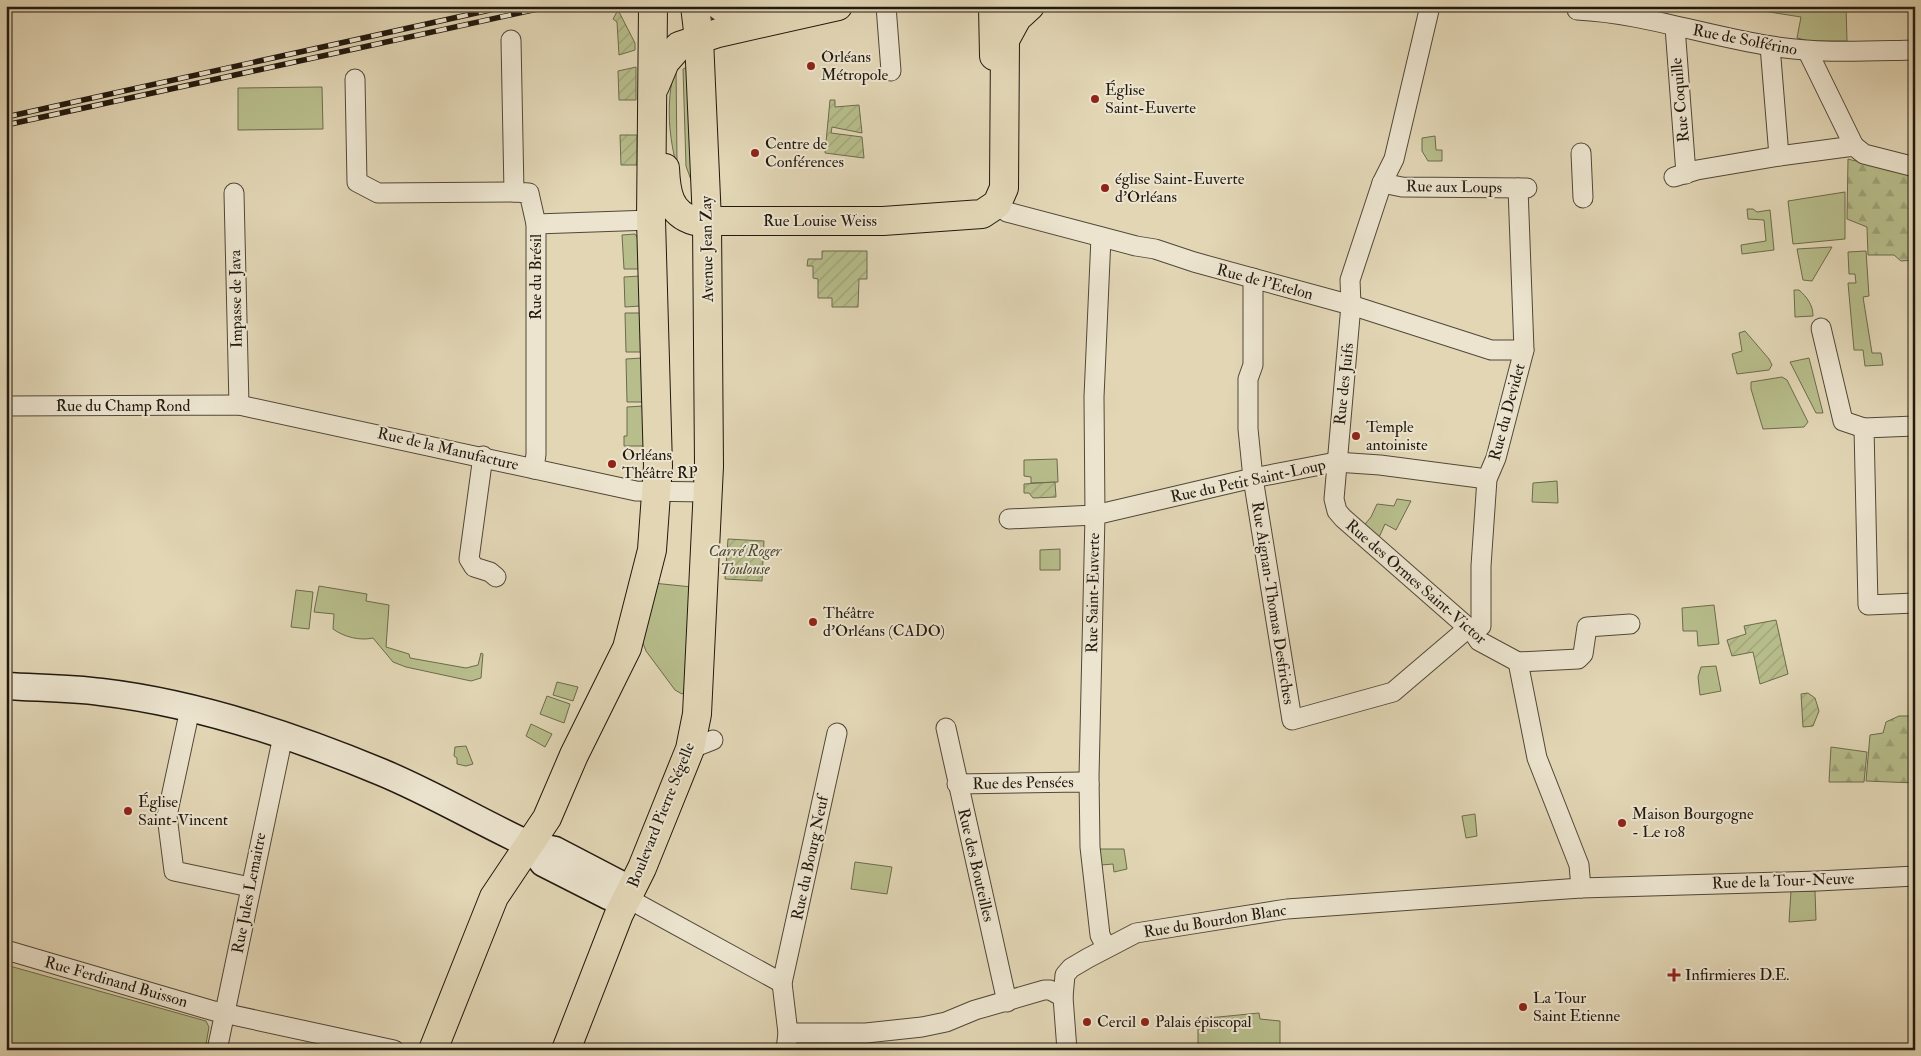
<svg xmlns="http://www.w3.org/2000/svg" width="1921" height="1056" viewBox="0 0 1921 1056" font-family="'IM FELL Double Pica',serif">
	<defs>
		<pattern id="forest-firs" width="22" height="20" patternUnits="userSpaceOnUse" patternTransform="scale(1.25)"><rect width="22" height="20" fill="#b7bd8b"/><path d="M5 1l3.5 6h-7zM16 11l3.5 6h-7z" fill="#9da277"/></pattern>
		<pattern id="garden-furrows" width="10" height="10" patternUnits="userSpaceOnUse" patternTransform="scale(1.25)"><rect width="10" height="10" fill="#b7bd8b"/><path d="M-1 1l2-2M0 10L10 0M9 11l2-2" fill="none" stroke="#9da277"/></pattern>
	</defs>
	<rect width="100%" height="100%" fill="#e2d6b5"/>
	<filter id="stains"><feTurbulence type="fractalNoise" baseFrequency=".004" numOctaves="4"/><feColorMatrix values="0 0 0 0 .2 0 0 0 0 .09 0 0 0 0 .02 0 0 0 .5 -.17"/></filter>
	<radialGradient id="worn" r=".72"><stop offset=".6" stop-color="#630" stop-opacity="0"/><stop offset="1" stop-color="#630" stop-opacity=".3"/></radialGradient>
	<g fill="#b7bd8b" stroke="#6c6b4d">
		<path d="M1764 6H1846L1847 41H1809L1797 38 1801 17 1763 11Z"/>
		<path d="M676 65 677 163H676C668 132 666 97 676 65Z"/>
		<path d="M692 65 691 180 686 166 683 69Z"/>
		<path d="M322 87 323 129 238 130V88Z"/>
		<path d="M1435 136 1436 150H1442V161H1428L1422 151V138Z"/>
		<path d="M1845 192V239L1793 244 1788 201Z"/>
		<path d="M1747 209H1753L1757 212 1770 210 1774 250 1742 254 1741 245 1766 241 1764 220 1748 219Z"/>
		<path d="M635 234 639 240 640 269H624L622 235Z"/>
		<path d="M1832 247 1812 281 1803 280 1797 249Z"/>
		<path d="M1866 251 1869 296 1863 297 1872 353H1881L1883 365 1865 366 1863 350H1854L1848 283H1856L1855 274H1849L1848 252Z"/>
		<path d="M640 276V306L625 307 624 277Z"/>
		<path d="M1794 290H1799C1807 297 1813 305 1813 316L1795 317Z"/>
		<path d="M625 313H641L642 352H626Z"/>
		<path d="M1745 331 1769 359 1772 365 1769 370 1737 374 1732 354 1742 351 1739 333Z"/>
		<path d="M642 358 643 402H627L626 359Z"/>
		<path d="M1809 358 1823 413H1816L1790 362Z"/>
		<path d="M1782 377 1787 380 1808 422 1804 427 1763 429 1751 389V382Z"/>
		<path d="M643 406 644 446H624V436H627V407Z"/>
		<path d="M1057 459 1058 482 1031 483V477L1024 476V460Z"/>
		<path d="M1557 481 1558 503 1532 502 1533 483Z"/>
		<path d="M1397 499 1411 501 1396 530 1385 524 1377 542 1361 529 1371 517 1377 504 1394 506Z"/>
		<path d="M1060 549V570H1040V550Z"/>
		<path d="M653 583 692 587 686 691 682 694 675 690 646 651 641 638Z"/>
		<path d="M319 586 367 594 366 601 389 605 386 647 409 654 410 658 466 668 478 665 481 653 483 654 481 678 471 681 406 667 393 662 373 638C360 641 344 637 333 629L334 614 314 612Z"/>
		<path d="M296 590 313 592 309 629 291 627Z"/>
		<path d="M1714 605 1719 644 1698 646 1697 631H1683L1682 608Z"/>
		<path d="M1716 666 1721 691 1700 695 1698 677 1701 667Z"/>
		<path d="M557 682 578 687 573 701 553 695Z"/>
		<path d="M547 696 570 704 564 723 540 714Z"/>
		<path d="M531 724 552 734 545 747 526 736Z"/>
		<path d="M466 746 473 764 466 766 457 764V758L454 756 455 747Z"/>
		<path d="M1475 814 1477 836 1466 838 1462 816Z"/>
		<path d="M1100 849H1124L1127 869 1114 872 1113 864 1101 865Z"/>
		<path d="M855 862 892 867 887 894 851 889Z"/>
		<path d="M1791 891H1815L1816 920 1789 922Z"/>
		<path d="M6 965 206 1021 209 1027 205 1050H6Z"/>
		<path d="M1259 1013 1260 1019 1280 1021V1050H1198V1019Z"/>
	</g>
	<g fill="url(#forest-firs)" stroke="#6c6b4d">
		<path d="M1848 159 1915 176V260L1901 261 1894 255H1868L1867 227 1847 219Z"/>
		<path d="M1899 716H1915V783L1866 781 1870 735 1883 733 1886 722Z"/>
		<path d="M1831 747 1867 752 1864 782H1829Z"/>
	</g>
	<g fill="url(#garden-furrows)" stroke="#6c6b4d">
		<path d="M618 10 635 43V50L619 55 617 22 613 19Z"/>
		<path d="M636 67V100H619L618 71Z"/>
		<path d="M830 100H835V107L859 105 862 133 832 127 831 133 862 137 864 158 825 153Z"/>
		<path d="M620 135H637V165H621Z"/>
		<path d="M822 251H867V279H859L858 307H832V298H818V279L813 278V266H807L808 259H822Z"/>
		<path d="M1055 482 1056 497 1033 498 1029 493H1024V484Z"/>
		<path d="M728 539 764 541 762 581 725 579Z"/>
		<path d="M1776 620 1788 674 1760 684 1753 652 1732 656 1727 640 1746 634 1744 626Z"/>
		<path d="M1808 693 1815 698 1819 711 1813 726 1803 727 1801 694Z"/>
	</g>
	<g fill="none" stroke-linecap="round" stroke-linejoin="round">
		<defs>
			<g id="street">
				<path d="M886 6 891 71"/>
				<path d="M1430 6 1394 159 1382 183 1350 280 1351 305 1334 499 1337 511 1343 518 1473 632 1479 641 1518 662 1537 758 1579 865 1581 888"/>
				<path d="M1577 10C1642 13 1706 36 1771 46 1819 54 1866 51 1915 50"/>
				<path d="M1675 27 1686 174"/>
				<path d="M511 40 514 192 529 193 536 224V454L534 469"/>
				<path d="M1770 46 1779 156"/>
				<path d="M1808 52 1854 146"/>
				<path d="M355 79 357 182 378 193 514 192"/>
				<path d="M1581 153 1583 198"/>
				<path d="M1674 177 1697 170 1779 156 1854 146 1864 154 1915 167"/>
				<path d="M1382 183 1402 187 1527 188"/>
				<path d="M234 193 239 405"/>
				<path d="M997 204 1007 212 1136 246 1155 249 1194 262 1351 305 1491 350H1524"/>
				<path d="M536 224 651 220"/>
				<path d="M1101 237 1094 397 1095 515 1089 777 1090 847 1100 935 1106 947"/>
				<path d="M1253 278V365L1248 379V429L1253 478 1292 720 1393 692 1467 629"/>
				<path d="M1821 328 1843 421 1864 428"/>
				<path d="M6 406 239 405 636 491 708 492"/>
				<path d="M1915 426 1864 428 1868 605 1915 603"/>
				<path d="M483 456 469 559 474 567 490 572 496 577"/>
				<path d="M1009 519 1095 515 1253 478 1336 462 1380 465 1487 479"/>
				<path d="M1473 632 1481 626V566L1487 479 1496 458 1524 350 1518 188"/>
				<path d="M1518 662 1578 659 1583 654 1587 627 1630 624"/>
				<path d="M190 709 167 816 174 871 250 887"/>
				<path d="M946 728 1007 1002"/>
				<path d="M690 749 713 740"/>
				<path d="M957 784 1082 782 1089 784"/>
				<path d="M627 898 782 983"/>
				<path d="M6 950 214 1011 394 1050"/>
				<path d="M788 1033H866L922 1027 946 1022 975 1010 1044 990H1050L1063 997"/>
				<path d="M217 1050 283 736"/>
				<path d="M786 1050 788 1033 782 983 837 733"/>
				<path d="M1067 1050 1063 997 1065 975 1071 968 1088 958 1136 933 1287 909 1581 888 1818 881 1915 876"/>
			</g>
			<path id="secondary" d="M6 686C38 688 70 688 101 692 196 703 292 735 381 772 432 793 480 822 530 845L555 850 624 886 627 898 618 900 608 896 543 863 530 845"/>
			<g id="primary">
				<path d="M720 6 736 15 764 18"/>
				<path d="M993 6 994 56"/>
				<path d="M655 86 665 62 679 46 718 33 838 6"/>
				<path d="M665 168C666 192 669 214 695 221H883L982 214 997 204 1004 188 1005 40 1017 18 1030 6"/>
				<path d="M433 1050 494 897 547 818 574 755 627 648 652 550 658 466 651 220 653 6"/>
				<path d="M566 1050 619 914 642 868 690 749 697 714 709 466 707 221 699 39 695 6"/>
			</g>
		</defs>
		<use href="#street" stroke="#514838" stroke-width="21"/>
		<use href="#secondary" stroke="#21190f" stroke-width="29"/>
		<use href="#primary" stroke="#21190f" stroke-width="30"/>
		<use href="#street" stroke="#ece4cf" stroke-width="19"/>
		<use href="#secondary" stroke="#ece4cf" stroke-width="26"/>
		<use href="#primary" stroke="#e2d6b5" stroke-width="28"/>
		<defs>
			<g id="rail">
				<path d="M6 117 508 6"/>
				<path d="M6 125 551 6"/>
			</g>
		</defs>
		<use href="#rail" stroke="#21190f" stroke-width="5.5"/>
		<use href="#rail" stroke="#ece4cf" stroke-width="4" stroke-dasharray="11" stroke-linecap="butt"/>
	</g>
	<g fill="#8f2418" stroke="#ece4cf" stroke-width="2">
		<circle cx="811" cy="66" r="5"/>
		<circle cx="1095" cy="99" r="5"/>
		<circle cx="755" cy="153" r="5"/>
		<circle cx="1105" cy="188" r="5"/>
		<circle cx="1356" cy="436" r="5"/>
		<circle cx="612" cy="464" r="5"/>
		<circle cx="813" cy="622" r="5"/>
		<circle cx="128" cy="811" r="5"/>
		<circle cx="1622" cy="823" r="5"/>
		<path d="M1671.5 967.5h5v5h5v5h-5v5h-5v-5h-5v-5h5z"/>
		<circle cx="1523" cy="1007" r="5"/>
		<circle cx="1087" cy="1022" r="5"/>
		<circle cx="1145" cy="1022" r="5"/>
	</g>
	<g text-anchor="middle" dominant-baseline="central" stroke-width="4" stroke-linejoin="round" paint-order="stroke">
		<g font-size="16" fill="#21190f" stroke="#ece4cf">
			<text transform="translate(1745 40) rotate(11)">Rue de Solférino</text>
			<text transform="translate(1680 100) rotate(-95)">Rue Coquille</text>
			<text transform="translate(1454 187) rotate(1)">Rue aux Loups</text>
			<text x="820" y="221">Rue Louise Weiss</text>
			<text transform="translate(707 249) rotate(-91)">Avenue Jean Zay</text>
			<text transform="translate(536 277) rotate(-90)">Rue du Brésil</text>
			<text transform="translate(1265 282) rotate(15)">Rue de l'Etelon</text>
			<text transform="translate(236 299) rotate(-91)">Impasse de Java</text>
			<text transform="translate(1344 384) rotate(-84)">Rue des Juifs</text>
			<text x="123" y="406">Rue du Champ Rond</text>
			<text transform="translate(1507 412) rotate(-75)">Rue du Devidet</text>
			<text transform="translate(448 449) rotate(13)">Rue de la Manufacture</text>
			<text transform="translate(1248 481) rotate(-12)">Rue du Petit Saint-Loup</text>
			<text transform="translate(1416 582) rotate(41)">Rue des Ormes Saint-Victor</text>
			<text transform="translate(1093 593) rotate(-89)">Rue Saint-Euverte</text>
			<text transform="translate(1273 603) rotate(81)">Rue Aignan-Thomas Desfriches</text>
			<text transform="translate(1023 783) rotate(-1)">Rue des Pensées</text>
			<text transform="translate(661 815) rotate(-68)">Boulevard Pierre Ségelle</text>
			<text transform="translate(810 858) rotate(-78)">Rue du Bourg Neuf</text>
			<text transform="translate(976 865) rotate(77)">Rue des Bouteilles</text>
			<text transform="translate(1783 881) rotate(-2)">Rue de la Tour-Neuve</text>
			<text transform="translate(249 893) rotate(-79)">Rue Jules Lemaitre</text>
			<text transform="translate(1215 921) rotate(-9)">Rue du Bourdon Blanc</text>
			<text transform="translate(116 982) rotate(16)">Rue Ferdinand Buisson</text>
		</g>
		<g font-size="16" fill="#21190f" stroke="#ece4cf" text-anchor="start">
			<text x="821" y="57">Orléans<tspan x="821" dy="18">Métropole</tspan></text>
			<text x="1105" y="90">Église<tspan x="1105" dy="18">Saint-Euverte</tspan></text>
			<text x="765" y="144">Centre de<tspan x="765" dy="18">Conférences</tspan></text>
			<text x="1115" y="179">église Saint-Euverte<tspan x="1115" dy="18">d'Orléans</tspan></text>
			<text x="1366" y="427">Temple<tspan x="1366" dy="18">antoiniste</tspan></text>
			<text x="622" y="455">Orléans<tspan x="622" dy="18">Théâtre RP</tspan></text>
			<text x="823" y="613">Théâtre<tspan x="823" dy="18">d'Orléans (CADO)</tspan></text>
			<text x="138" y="802">Église<tspan x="138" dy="18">Saint-Vincent</tspan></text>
			<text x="1632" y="814">Maison Bourgogne<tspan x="1632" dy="18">- Le 108</tspan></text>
			<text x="1685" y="975">Infirmieres D.E.</text>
			<text x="1533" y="998">La Tour<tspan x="1533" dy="18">Saint Etienne</tspan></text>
			<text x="1097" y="1022">Cercil</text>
			<text x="1155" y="1022">Palais épiscopal</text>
		</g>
		<g font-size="16" font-style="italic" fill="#4e4a34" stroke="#ece4cf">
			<text x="745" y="551">Carré Roger<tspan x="745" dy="18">Toulouse</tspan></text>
		</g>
	</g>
	<rect width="1921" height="1056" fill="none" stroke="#e2d6b5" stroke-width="25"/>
	<rect x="8" y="8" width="1906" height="1041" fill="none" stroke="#21190f" stroke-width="2.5"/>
	<rect x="12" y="12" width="1896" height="1031" fill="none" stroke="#21190f"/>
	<rect width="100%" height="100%" filter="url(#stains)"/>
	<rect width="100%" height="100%" fill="url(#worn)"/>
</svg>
